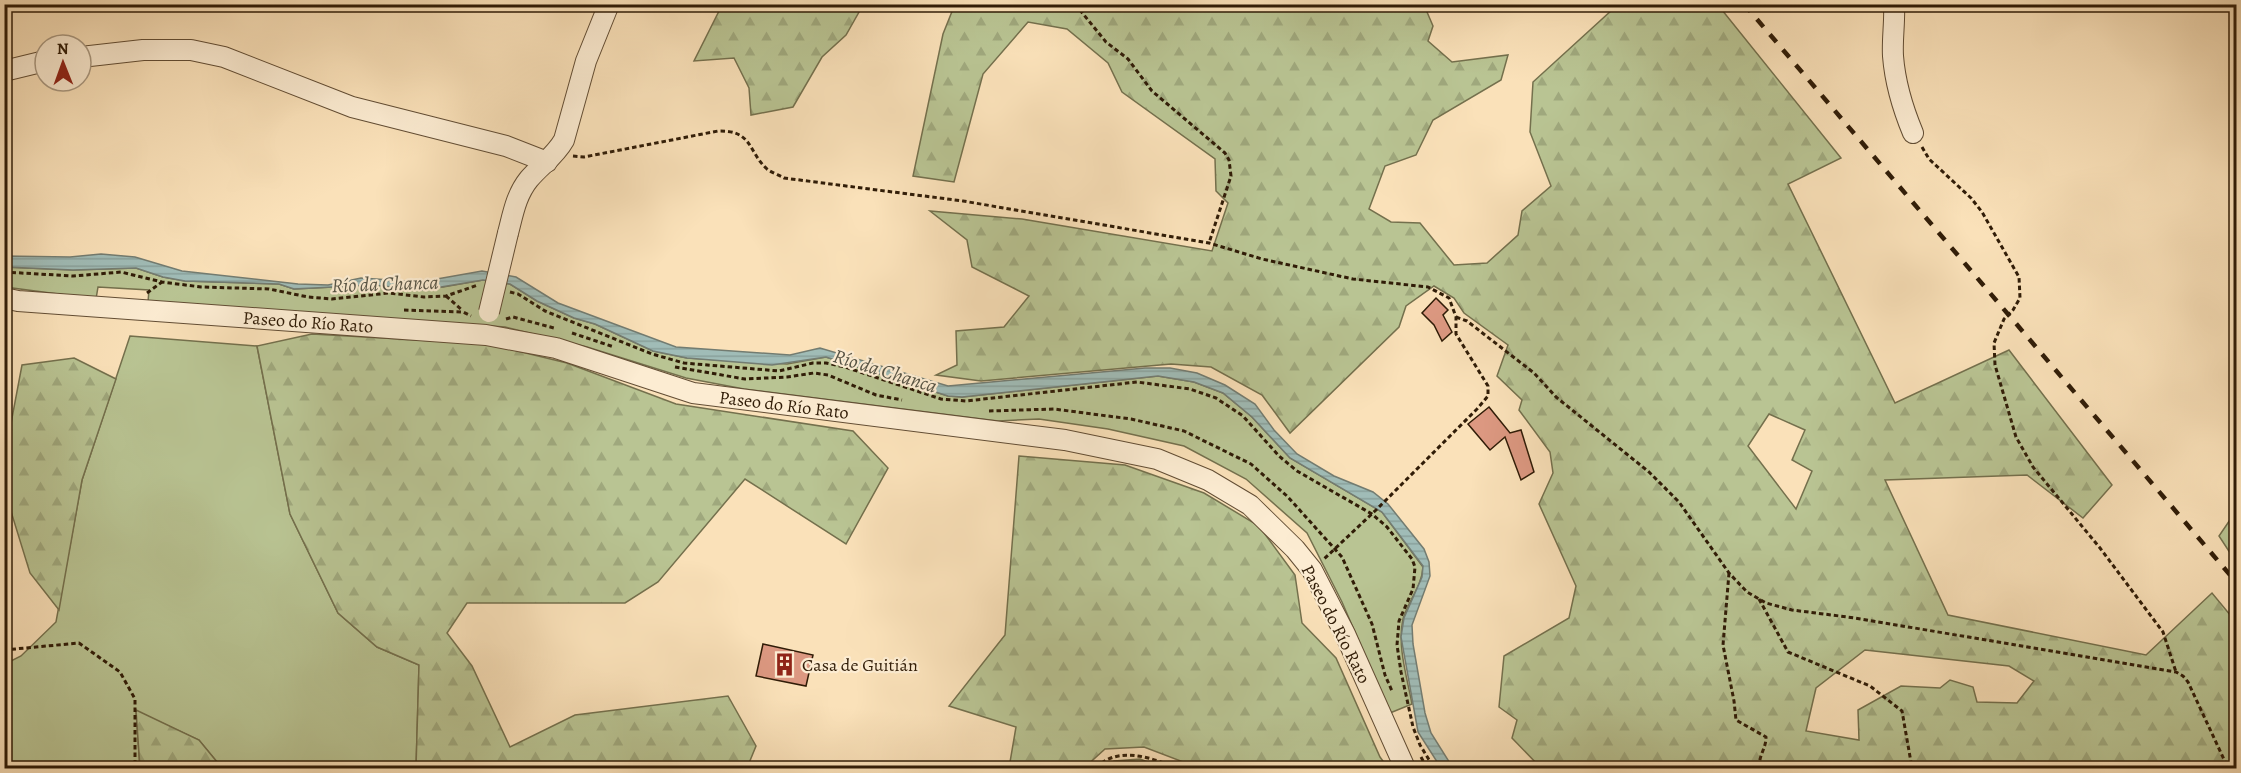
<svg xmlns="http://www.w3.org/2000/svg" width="2241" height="773" viewBox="0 0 2241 773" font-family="Alegreya,serif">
	<defs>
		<pattern id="forest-firs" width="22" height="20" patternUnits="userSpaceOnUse" patternTransform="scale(1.5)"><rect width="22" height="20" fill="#b9c493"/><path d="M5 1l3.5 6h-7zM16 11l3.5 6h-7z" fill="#9fa87d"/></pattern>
		<pattern id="water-rules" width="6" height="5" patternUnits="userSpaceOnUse" patternTransform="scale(1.5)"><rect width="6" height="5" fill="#a0bcb7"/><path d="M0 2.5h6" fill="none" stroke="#8aa19c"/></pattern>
	</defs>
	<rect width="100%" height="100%" fill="#fae1b9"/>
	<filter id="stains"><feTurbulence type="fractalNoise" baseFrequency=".00333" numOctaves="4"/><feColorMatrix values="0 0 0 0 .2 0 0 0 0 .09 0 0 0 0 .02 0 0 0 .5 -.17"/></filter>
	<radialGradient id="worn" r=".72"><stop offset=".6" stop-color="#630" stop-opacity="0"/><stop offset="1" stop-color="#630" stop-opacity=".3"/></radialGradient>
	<g fill="#b9c493" stroke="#74704d" stroke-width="1.5">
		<path d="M4 267 73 270 136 268 163 277 185 281 279 284 294 289 372 285 443 287 483 280 510 284 537 301 574 318 595 324 653 351 687 358 787 364 826 357 948 396 962 397 1158 376 1194 382 1223 393 1252 417 1290 458 1382 512 1423 567C1422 586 1408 601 1403 619 1397 646 1407 677 1412 704L1390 713 1342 602 1307 533 1246 479 1184 446 1108 429 1039 419 998 421 744 389 686 378 587 347 505 327 148 302 149 290 98 287 96 299 5 287Z"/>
		<path d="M130 336 257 346 290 514 338 613 377 647 419 665 416 768H222L199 740 136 711 140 768H5V664L21 656 56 622 82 480Z"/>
	</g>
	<g fill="url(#forest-firs)" stroke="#74704d" stroke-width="1.5" fill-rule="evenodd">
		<path d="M955 4 1424 5 1433 26 1428 41 1452 62 1508 55 1501 80 1433 120 1416 155 1385 166 1369 209 1391 222 1420 223 1454 265 1487 263 1518 235 1522 211 1551 186 1530 132 1533 82 1613 9 1612 5H1718L1841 158 1788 184 1895 403 2009 350 2112 485 2083 518 2027 475 1885 480 1948 615 2146 655 2212 593 2236 622V768H1541L1512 738 1517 720 1499 707 1504 656 1569 618 1576 586 1539 504 1553 473 1550 452 1519 410 1522 400 1497 376 1508 345 1464 313 1454 298 1434 286 1406 306 1399 327 1290 433 1262 395 1211 367 1171 364 981 381 936 375 957 365 956 331 1004 327 1029 296 972 267 967 240 930 211 1022 219 1212 251 1228 203 1216 191 1215 159 1122 92 1108 63 1067 29 1028 22 983 74 954 182 913 176 943 34ZM1769 414 1805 430 1792 460 1812 471 1796 509 1748 446ZM1865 650 2009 666 2034 681 2017 703 1977 702 1973 687 1950 680 1940 688 1901 686 1858 710 1859 740 1806 731 1816 688Z"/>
		<path d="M722 5V4L863 5 846 35 822 57 793 107 751 115 749 88 734 58 694 61Z"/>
		<path d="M312 334 488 344 567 363 676 404 853 431 888 468 846 544 745 479 658 582 625 603H467L447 633 472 666 510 747 575 715 728 696 756 746 747 768H416L419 665 377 647 338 613 290 514 257 346Z"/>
		<path d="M74 358 116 379 82 480 59 610 30 573 5 492V455L22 365Z"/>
		<path d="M1019 456 1125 465 1204 493 1259 526 1295 575 1302 623 1336 658 1380 757 1388 768H1199L1144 747 1105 749 1084 768H1009L1016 727 949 706 1005 635Z"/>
		<path d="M2234 514 2236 515V562L2219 536Z"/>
		<path d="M136 710 199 740 222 768H140Z"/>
		<path d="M1140 759 1163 768H1105L1114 761Z"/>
	</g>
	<path fill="url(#water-rules)" stroke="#737c71" stroke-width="1.5" d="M101 254 135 257 182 271 298 284 328 285 361 278 420 282 482 271 516 277 558 303 676 347 790 355 820 348 948 386 1145 368H1170L1197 373 1225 385 1255 404 1274 430 1297 454 1334 476 1373 492 1388 504 1424 549 1429 562 1430 576 1412 625 1413 644 1425 713 1431 733 1453 768H1441L1418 732 1401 637 1404 618 1422 577 1423 566 1382 512 1290 458 1252 417 1223 393 1194 382 1158 376 962 397 948 396 826 357 772 365 687 358 653 351 595 324 574 318 537 301 510 284 483 280 423 290 372 285 294 289 279 284 185 281 163 277 136 268 73 270 5 267 4 256 70 257Z"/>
	<g fill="#dc9881" stroke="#301c07" stroke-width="1.5">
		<path d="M1436 298 1448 310 1443 315 1452 332 1442 341 1434 325 1422 313Z"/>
		<path d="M1489 407 1510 433 1521 430 1534 472 1521 480 1505 437 1490 450 1468 424Z"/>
		<path d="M763 644 813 655 806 686 756 676Z"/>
	</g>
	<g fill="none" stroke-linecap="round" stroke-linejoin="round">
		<defs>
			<g id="minor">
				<path d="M1894 4C1895 22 1892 39 1893 56 1895 82 1903 109 1913 133"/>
				<path d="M81 57 143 50H191L224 57 352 107 506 146 547 162"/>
				<path d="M4 71 45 61"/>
				<path d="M508 233C513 214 516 195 529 179 541 165 555 156 564 140L586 61 609 4"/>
				<path d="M4 298 18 301 486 335 556 348 693 393 1065 440 1157 459 1208 480 1250 505 1295 549 1312 570 1345 634 1405 768"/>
			</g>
		</defs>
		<use href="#minor" stroke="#624d34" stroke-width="22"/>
		<g stroke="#301c07" stroke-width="3" stroke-dasharray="4.5 3" stroke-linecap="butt">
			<path d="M1075 4 1106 42 1128 59 1152 91 1225 153 1229 160 1231 176 1209 243"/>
			<path d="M1922 147 1929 159 1971 198 1982 212 2019 277 2020 298 2013 310 2004 319 1994 343 1995 365 2016 437 2033 467 2100 548 2163 632 2176 672"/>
			<path d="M573 156 584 157 718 131C753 130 748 152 767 169 772 173 779 175 784 178L963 201 1209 243 1262 259 1353 279 1428 287 1449 298 1456 317V334L1488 386V396L1477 409 1376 510 1324 559"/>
			<path d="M4 272 73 276 121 272 162 282 201 287 269 289 308 297 332 299 389 293 424 297 446 296 478 285"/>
			<path d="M510 292 518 294 545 311 652 354 684 363 779 371 813 363H826L845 367 941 399 966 401 1137 382 1190 389 1216 398 1243 416 1279 456 1297 471 1372 514 1387 527 1412 559 1415 567 1413 589 1399 621 1397 645 1401 672 1413 727 1420 745 1434 768"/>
			<path d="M147 293 162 282"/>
			<path d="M446 296 462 310"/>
			<path d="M404 310 463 312 471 316"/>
			<path d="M1456 317 1467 321 1534 373 1556 397 1649 472 1679 502 1729 573 1747 592 1766 603 1792 610 1855 618 2176 672 2183 676 2188 682 2228 768"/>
			<path d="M506 319 513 317 554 328"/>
			<path d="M572 333 614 347"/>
			<path d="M675 367 745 379 787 377 814 373 828 375 876 395 902 400"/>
			<path d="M989 411 1054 409 1131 419 1184 431 1251 464 1287 496 1342 557 1372 624 1385 675 1392 691"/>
			<path d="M1729 573 1723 645 1734 701 1736 720 1766 737C1766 749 1759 754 1759 768"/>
			<path d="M1759 599 1788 652 1870 686 1902 711 1912 768"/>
			<path d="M4 650 79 643 120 672 135 699V768"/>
			<path d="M1421 757 1427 768"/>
			<path d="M1096 768C1118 745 1152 758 1177 768"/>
		</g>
		<use href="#minor" stroke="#fcecd2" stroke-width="20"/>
		<path stroke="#301c07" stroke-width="4.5" stroke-dasharray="10 10" stroke-linecap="butt" d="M1744 4 2236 582"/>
		<defs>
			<path id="minor-bridge" d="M489 312 508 233"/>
		</defs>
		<use href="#minor-bridge" stroke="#624d34" stroke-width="22" stroke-linecap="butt"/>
		<use href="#minor-bridge" stroke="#fcecd2" stroke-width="20"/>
	</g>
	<defs>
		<symbol id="building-bare" viewBox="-9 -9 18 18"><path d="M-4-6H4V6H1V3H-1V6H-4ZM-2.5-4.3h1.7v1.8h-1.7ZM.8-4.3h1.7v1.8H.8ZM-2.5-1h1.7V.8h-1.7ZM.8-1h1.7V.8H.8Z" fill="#8f2418" stroke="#fcecd2" stroke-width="2.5" paint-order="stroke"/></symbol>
	</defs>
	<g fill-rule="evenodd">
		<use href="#building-bare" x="768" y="648" width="33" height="33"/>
	</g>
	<g text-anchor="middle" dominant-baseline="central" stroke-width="4.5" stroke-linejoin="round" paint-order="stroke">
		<g font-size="18" fill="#301c07" stroke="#fcecd2">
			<text transform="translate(308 322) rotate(4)">Paseo do Río Rato</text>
			<text transform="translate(784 405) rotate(7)">Paseo do Río Rato</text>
			<text transform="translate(1336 624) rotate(63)">Paseo do Río Rato</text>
		</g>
		<g font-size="18" fill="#301c07" stroke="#fcecd2" text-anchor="start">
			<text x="802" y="665">Casa de Guitián</text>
		</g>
		<g font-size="20" font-style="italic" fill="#575445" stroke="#fcecd2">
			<text transform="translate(385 284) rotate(-2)">Río da Chanca</text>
			<text transform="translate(885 371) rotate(17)">Río da Chanca</text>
		</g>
	</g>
	<rect width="2241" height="773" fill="none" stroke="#fae1b9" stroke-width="24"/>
	<rect x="6" y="6" width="2229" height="761" fill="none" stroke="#301c07" stroke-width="3"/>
	<rect x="12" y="12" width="2217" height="749" fill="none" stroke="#301c07" stroke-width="1.5"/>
	<g transform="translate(63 63) rotate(359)"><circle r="28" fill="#fcecd2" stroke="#aa9981" stroke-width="1.5"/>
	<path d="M0-4.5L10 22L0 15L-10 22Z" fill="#8f2418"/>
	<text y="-9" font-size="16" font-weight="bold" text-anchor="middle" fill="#301c07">N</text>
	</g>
	<rect width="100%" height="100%" filter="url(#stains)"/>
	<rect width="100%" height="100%" fill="url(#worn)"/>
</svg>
